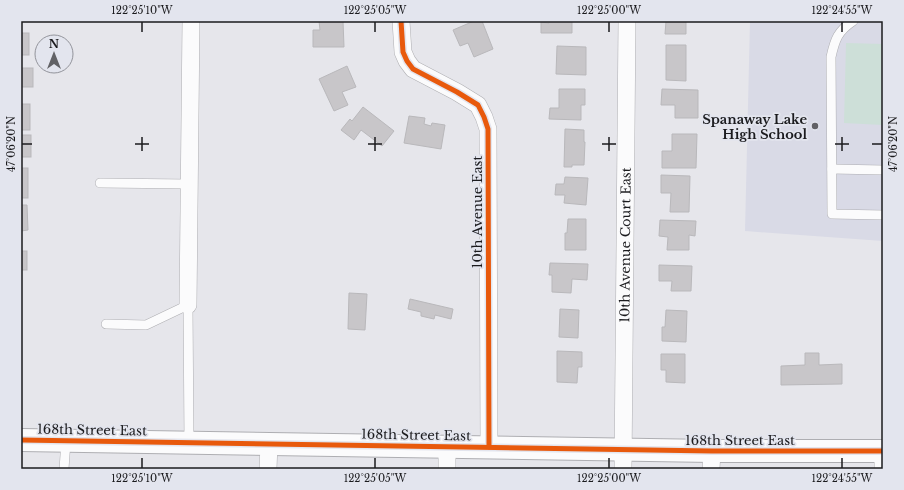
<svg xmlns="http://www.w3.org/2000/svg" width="904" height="490" viewBox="0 0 904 490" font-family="'Libre Baskerville',serif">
	<rect width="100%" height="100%" fill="#e6e6eb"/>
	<path fill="#d9dae6" d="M750 21H883V241L745 231Z"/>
	<path fill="#cddfd8" d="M846 43 883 44V125L844 123Z"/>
	<g fill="#c8c6c9" stroke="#b9b8bb">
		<path d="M319 21H343L344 47H313V30H320Z"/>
		<path d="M474 21H482L493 49 474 57 468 43 460 46 453 30Z"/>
		<path d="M549 21H572V33H541V22L549 23Z"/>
		<path d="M666 21H686V34H665Z"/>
		<rect x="21" y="33" width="8" height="22"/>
		<path d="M666 45H686V81L666 80Z"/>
		<path d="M557 46 586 47V75L556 74Z"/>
		<path d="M347 66 356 87 342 92 348 105 334 111 319 79Z"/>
		<rect x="21" y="68" width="12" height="19"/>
		<path d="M559 89H585V105H581V120L549 119 550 108H559Z"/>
		<path d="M662 89 698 90V118H675V105H661Z"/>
		<rect x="21" y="104" width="9" height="26"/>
		<path d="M363 107 394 131 382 146 361 130 354 140 341 130 350 119 352 121Z"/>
		<path d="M409 116 425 118 424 124 431 126 432 123 445 125 441 149 404 143Z"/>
		<path d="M565 129 584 130V142H585L584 165H572V167H564Z"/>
		<path d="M672 134H697L696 168H662V151H672Z"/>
		<rect x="21" y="135" width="10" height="22"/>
		<rect x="21" y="168" width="7" height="30"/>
		<path d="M661 175 690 176 689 212H670L671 193H661Z"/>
		<path d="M565 177 588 178 586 205 564 203 565 195H555L556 184H564Z"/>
		<path d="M21 205H27L28 230 21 231Z"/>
		<path d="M568 219H586V250H565V233H567Z"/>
		<path d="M660 220 696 221 695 236 689 235V250H667L668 237 659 236Z"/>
		<rect x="21" y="251" width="6" height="19"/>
		<path d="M550 263 588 264 587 280 572 279 571 293 552 292V275H549Z"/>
		<path d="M659 265 692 266 691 291H671L672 281H659Z"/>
		<path d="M349 293 367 294 365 330 348 329Z"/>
		<path d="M410 299 453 309 451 319 435 315 434 319 421 316V312L408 309Z"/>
		<path d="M560 309 579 310 578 338 559 337Z"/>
		<path d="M666 310 687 311 686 342 662 341V327H665Z"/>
		<path d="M557 351 582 352V367H578L577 383 557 382Z"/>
		<path d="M805 353H819V365L842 364V384L781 385V366L805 365Z"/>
		<path d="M661 354H685V383L666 382V370H661Z"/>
	</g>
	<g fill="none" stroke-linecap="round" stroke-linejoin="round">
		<defs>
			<g id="service">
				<path d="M853 21C838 31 835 39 831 57L832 214 883 215"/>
				<path d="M832 169 883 170"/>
				<path d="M100 183 189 184"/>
				<path d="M106 324 146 325 188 305 189 443"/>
				<path d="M64 469 66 441"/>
			</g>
			<g id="minor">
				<path d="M401 21 403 52 407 61 413 69 457 92 478 105 484 117 488 129 489 447"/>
				<path d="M188 305 191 21"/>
				<path d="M268 469 269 444"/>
				<path d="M447 469V447"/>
				<path id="s1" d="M623 469 627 21"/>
				<path d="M711 469 712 451"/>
				<path d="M883 469V451"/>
			</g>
			<path id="tertiary" d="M21 440 712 451H883"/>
		</defs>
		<use href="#service" stroke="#aeaeb2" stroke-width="10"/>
		<use href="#minor" stroke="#aeaeb2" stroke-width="18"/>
		<use href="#tertiary" stroke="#aeaeb2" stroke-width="24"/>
		<use href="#service" stroke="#fbfbfc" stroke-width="9"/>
		<use href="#minor" stroke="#fbfbfc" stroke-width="17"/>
		<use href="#tertiary" stroke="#fbfbfc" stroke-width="22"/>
		<defs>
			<g id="cycleway">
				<path d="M401 21 403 52 407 61 413 69 457 92 478 105 484 117 488 129 489 447"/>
				<path d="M21 440 712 451H883"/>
			</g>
		</defs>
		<use href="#cycleway" stroke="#e3e5ee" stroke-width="8"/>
		<use href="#cycleway" stroke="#e8590c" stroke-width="5"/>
	</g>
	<path fill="none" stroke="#1b1b1e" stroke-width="1.5" d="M142 22V32M375 22V32M609 22V32M842 22V32M142 137V151M375 137V151M609 137V151M842 137V151M22 144H32M135 144H149M368 144H382M602 144H616M835 144H849M872 144H882M142 458V468M375 458V468M609 458V468M842 458V468"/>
	<circle fill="#626266" stroke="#e3e5ee" stroke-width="1.5" cx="815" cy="126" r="4"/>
	<g text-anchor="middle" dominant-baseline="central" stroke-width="3.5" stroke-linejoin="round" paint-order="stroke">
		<g font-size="13" font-weight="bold" fill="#1b1b1e" stroke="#e3e5ee" text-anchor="end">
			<text x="807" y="119">Spanaway Lake<tspan x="807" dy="15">High School</tspan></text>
		</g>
		<g font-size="13" fill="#1b1b1e" stroke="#e3e5ee">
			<text transform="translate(477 212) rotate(-90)">10th Avenue East</text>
			<text stroke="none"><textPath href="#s1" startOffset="224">10th Avenue Court East</textPath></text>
			<text transform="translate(92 430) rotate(1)">168th Street East</text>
			<text transform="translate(416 435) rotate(1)">168th Street East</text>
			<text x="740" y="440">168th Street East</text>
		</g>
	</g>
	<rect width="904" height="490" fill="none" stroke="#e3e5ee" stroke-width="44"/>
	<g transform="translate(54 54)"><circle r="19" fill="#e3e5ee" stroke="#93949b"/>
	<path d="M0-3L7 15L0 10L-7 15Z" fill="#626266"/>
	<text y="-6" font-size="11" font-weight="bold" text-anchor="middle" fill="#1b1b1e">N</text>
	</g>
	<rect x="22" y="22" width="860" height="446" fill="none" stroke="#1b1b1e" stroke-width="1.5"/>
	<g font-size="10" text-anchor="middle" fill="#1b1b1e">
		<text x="142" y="14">122°25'10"W</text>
		<text x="375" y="14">122°25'05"W</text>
		<text x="609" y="14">122°25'00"W</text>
		<text x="842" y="14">122°24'55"W</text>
		<text transform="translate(11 144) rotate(-90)" y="4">47°06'20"N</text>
		<text transform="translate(893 144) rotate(-90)" y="4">47°06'20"N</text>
		<text x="142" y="482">122°25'10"W</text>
		<text x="375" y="482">122°25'05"W</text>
		<text x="609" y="482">122°25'00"W</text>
		<text x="842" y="482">122°24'55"W</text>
	</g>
</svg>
